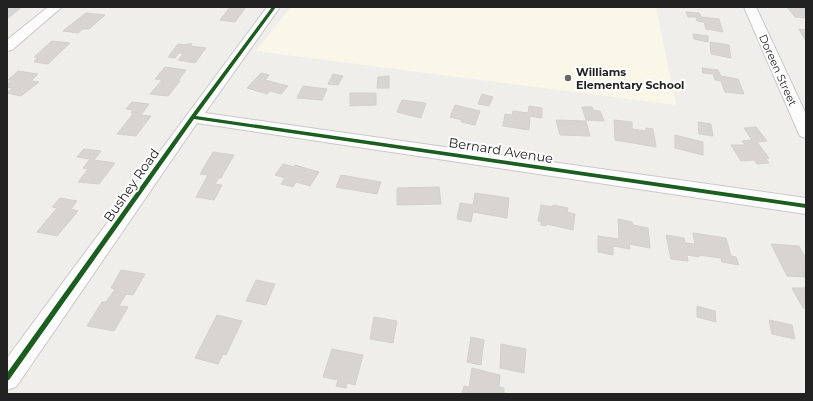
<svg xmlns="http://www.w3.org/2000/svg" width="813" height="401" viewBox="0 0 813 401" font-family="Montserrat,sans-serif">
	<rect width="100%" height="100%" fill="#f0eeeb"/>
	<path fill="#f8f7e8" d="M291 7H656L676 105 256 51Z"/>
	<g fill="#d7d4d2" stroke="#d3d0cc">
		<path d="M7 7H22L7 19Z"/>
		<path d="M230 7H246L235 22 220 20Z"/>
		<path d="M787 7H803L806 10V18L795 17Z"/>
		<path d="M686 12 699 13 701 17 719 19 723 32 706 29 704 22 697 21 696 17H688Z"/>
		<path d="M86 13 105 15 89 29H83L78 33 63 31Z"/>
		<path d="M799 29 806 30V41Z"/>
		<path d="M693 34 708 36V42L694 39Z"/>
		<path d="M52 41 70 43 48 64 34 62 38 57H34Z"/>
		<path d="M710 42 729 45 731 58 711 54Z"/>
		<path d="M178 44 186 45 187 44H192L190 46 206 48 195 63 178 60 183 54 179 53 175 58 168 57Z"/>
		<path d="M165 67 186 70 178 81H180L168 96 150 94 162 80 155 79Z"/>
		<path d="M702 68 718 70 721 76 738 79 744 94 725 92 721 81 715 80 713 74 703 73Z"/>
		<path d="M18 71 38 74 31 81 39 82 21 96 7 93 12 88 7 87V84L12 80H8Z"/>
		<path d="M261 73 269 75 265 80 288 86 281 94 270 91 267 94 247 88Z"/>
		<path d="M333 74 343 76 338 85 328 84Z"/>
		<path d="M389 76V88H377L378 77Z"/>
		<path d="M303 86 327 89 322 100 297 98Z"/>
		<path d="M350 93H376V105L350 106Z"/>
		<path d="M482 94 493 97 489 106 478 104Z"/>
		<path d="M402 100 426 103 421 118 397 112Z"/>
		<path d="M132 102 149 104 141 115 151 116 136 136 117 134 133 114 131 113 133 110 126 109Z"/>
		<path d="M455 105 480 111 475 125 461 122 462 120 450 117Z"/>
		<path d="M529 106 542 108V118L530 116 529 130 503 126 505 114 512 115 513 111 528 113Z"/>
		<path d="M582 107H592L593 110 600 111 604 121 586 120Z"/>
		<path d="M556 120 586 121 590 136 560 135Z"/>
		<path d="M614 120 632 122V129L646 131V128L653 129 656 147 615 140Z"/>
		<path d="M698 122 711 124 713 136 699 134Z"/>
		<path d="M756 127 767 141 757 142 769 158 766 159 769 163 757 164 754 160 741 161 731 145H745L742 141 752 140 744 128Z"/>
		<path d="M675 135 703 142V155L675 148Z"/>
		<path d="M84 149 101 151 94 160 115 163 99 184 78 182 88 169 83 168 90 159 77 157Z"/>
		<path d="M213 152 234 155 221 178H219L215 184 222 185 214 200 196 197 208 175 200 174Z"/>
		<path d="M283 164 294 167 295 165 319 172 310 186 296 182 293 187 281 184 285 178 275 175Z"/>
		<path d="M341 175 381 182 377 194 336 187Z"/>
		<path d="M439 187 441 204 397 205V188Z"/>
		<path d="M475 193 509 198 507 218 473 212 471 222 457 219 460 203 473 205Z"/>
		<path d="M60 198 77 201 71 209 78 211 57 236 37 232 57 208 52 207Z"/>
		<path d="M541 205 552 207 553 205 568 208 567 212 575 214 573 230 547 224 546 226 541 225V222L538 221Z"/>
		<path d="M618 219 632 222 633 225 648 228 650 248 629 244 630 249 613 246V255L598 252V236L619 239Z"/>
		<path d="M693 233 726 238 731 256 736 257 739 265 722 262 721 258 698 255 699 257 687 255 688 261 671 259 666 235 684 238 685 243 695 244Z"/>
		<path d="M771 244 799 246 806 259V277L787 276Z"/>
		<path d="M121 270 145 274 133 295 126 294 119 306 128 307 114 331 87 326 102 302H106L115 289 111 288Z"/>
		<path d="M256 280 275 284 266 305 246 301Z"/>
		<path d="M792 288H806V308H803Z"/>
		<path d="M697 306 715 311 716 322 697 317Z"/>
		<path d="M217 315 242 321 226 355 223 354 218 364 195 358Z"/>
		<path d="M374 317 397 321 393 343 370 339Z"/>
		<path d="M769 320 792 325 795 339 772 334Z"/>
		<path d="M471 337 484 340 481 365 467 362Z"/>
		<path d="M501 344 526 349 524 373 500 368Z"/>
		<path d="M332 349 363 355 355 385 347 383 346 388 336 386 338 380 323 377Z"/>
		<path d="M472 368 500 375 499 387 504 388V394H462L464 386 469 387Z"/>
	</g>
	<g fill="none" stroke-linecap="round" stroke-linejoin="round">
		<defs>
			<g id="street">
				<path d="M48 7H62L12 50 7 51V40Z"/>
				<path d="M267 7H280L205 113 806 198V214L197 123 16 387 7 390V358Z"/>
				<path d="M744 7H756L806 114V138L800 136 798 132Z"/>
			</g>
		</defs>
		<use href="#street" stroke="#c9c8c7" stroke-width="2"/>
		<use href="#street" fill="#fdfcfc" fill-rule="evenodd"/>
		<defs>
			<path id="cycleway" d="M272 7H276L196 116 806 204V208L194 119 9 380 7 381V373L191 116Z"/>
		</defs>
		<use href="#cycleway" stroke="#fff" stroke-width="3"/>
		<use href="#cycleway" fill="#1b5e20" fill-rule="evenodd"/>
	</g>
	<circle fill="#6a6968" stroke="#fff" stroke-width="1.5" cx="568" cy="78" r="4"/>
	<g text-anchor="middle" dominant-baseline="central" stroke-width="4" stroke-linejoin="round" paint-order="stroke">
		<g font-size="11" fill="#222" stroke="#fff">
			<text transform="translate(778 70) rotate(66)">Doreen Street</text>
		</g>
		<g font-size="11" font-weight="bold" fill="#222" stroke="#fff" text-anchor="start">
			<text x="576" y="72">Williams<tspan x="576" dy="13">Elementary School</tspan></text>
		</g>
		<g font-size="13" fill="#222" stroke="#fff">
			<text transform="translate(501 150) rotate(9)">Bernard Avenue</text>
			<text transform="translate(131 185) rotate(-55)">Bushey Road</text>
		</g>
	</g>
	<rect width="813" height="401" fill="none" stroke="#222222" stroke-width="16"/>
</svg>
